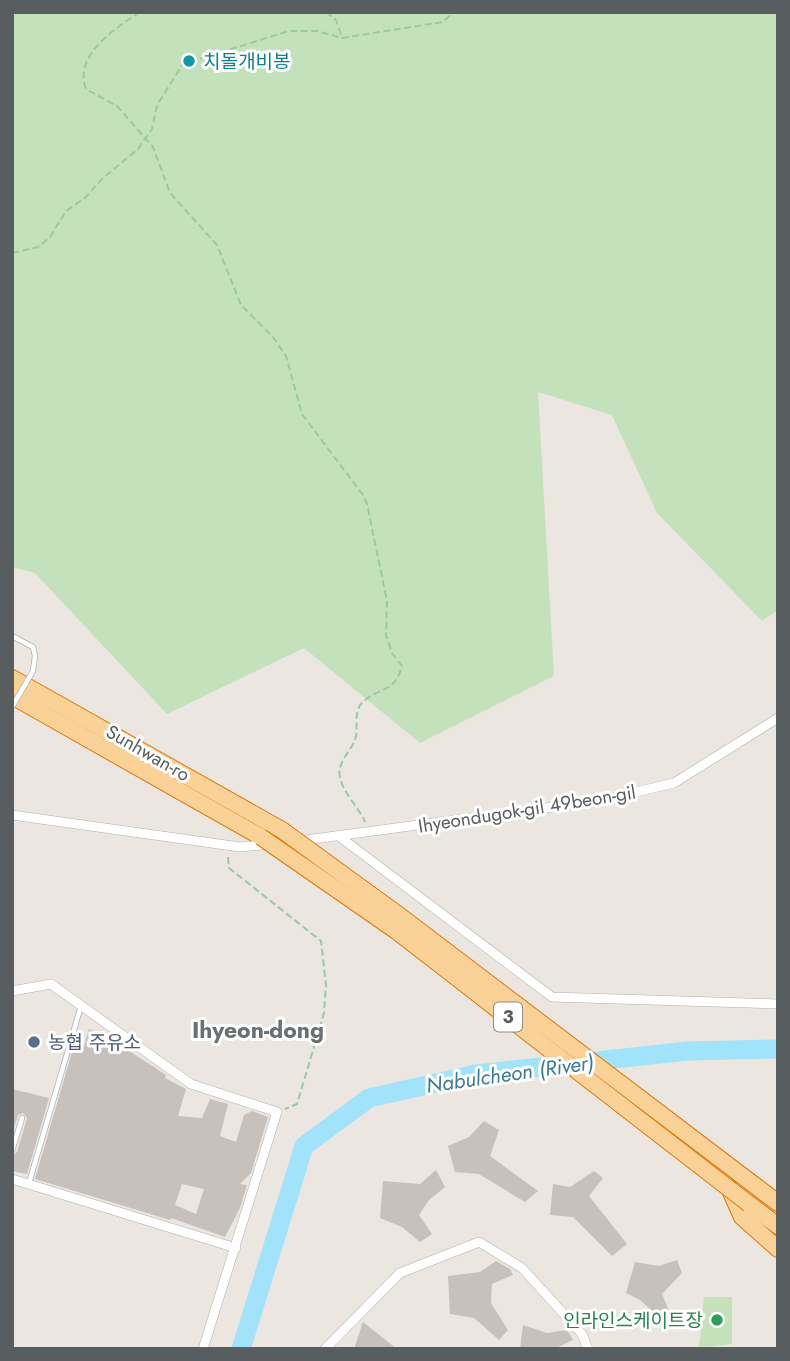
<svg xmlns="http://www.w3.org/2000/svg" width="790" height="1361" viewBox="0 0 790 1361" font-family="Jost,'Noto Sans KR',sans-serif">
	<rect width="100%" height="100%" fill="#ebe6df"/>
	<g fill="#c3e2bc">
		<path d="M12 12H778V610L762 621 657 513 612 415 538 392 554 676 420 743 304 648 167 714 35 573 12 567Z"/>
		<path d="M704 1297H732V1344L699 1348Z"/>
	</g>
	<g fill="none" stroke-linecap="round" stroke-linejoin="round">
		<path stroke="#a0e3fb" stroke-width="19" d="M241 1349 304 1146 369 1098 476 1074 688 1051 778 1049"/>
	</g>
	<g fill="#c6c1bc" fill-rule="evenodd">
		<path d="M89 1029 118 1041 120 1045 166 1075 165 1078 186 1089 178 1116 202 1118 210 1099 228 1104 220 1136 236 1142 244 1115 252 1111 268 1117 251 1173 240 1184 247 1185 240 1208 225 1237 171 1218 170 1220 35 1179 74 1045 84 1046ZM182 1184 204 1189 196 1214 175 1205Z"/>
		<path d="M12 1089 49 1098 27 1174 12 1171V1156L17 1152 27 1118 23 1113 18 1115 12 1134Z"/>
		<path d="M484 1121 499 1130 490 1156 538 1191 525 1202 479 1174 455 1172 448 1146 469 1137Z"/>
		<path d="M436 1170 445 1187 429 1200 419 1215 432 1234 420 1242 402 1227 380 1218 383 1181 420 1184Z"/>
		<path d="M594 1171 603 1178 589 1196 627 1244 612 1256 573 1217 550 1215 553 1184 570 1187Z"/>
		<path d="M677 1260 682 1273 662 1294 669 1311 658 1316 640 1300 626 1293 635 1262 659 1266Z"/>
		<path d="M496 1261 510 1269 513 1275 492 1284 491 1303 508 1330 499 1340 474 1318 450 1314 448 1276 480 1272Z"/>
		<path d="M363 1322 397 1349H354Z"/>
		<path d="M523 1325 547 1333 567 1330 573 1340 554 1349H520Z"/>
	</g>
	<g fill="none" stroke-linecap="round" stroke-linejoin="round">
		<defs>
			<g id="service">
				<path d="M12 636 33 647 35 656"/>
				<path d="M12 1151 22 1118"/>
				<path d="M29 1183 81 1006"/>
			</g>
			<g id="minor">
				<path d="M12 815 240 847 271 844"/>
				<path d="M340 837 552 997 778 1004"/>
				<path d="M298 841 598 801 674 783 778 718"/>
				<path d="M12 991 51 984 191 1084 277 1112 203 1349"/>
				<path d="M12 1179 236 1248"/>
				<path d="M325 1349 400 1273 479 1242 522 1268 582 1334 588 1349"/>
			</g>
			<g id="trunk">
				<path d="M12 678 282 830"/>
				<path d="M12 696 261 837"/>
				<path d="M753 1184 778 1203"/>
				<path d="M729 1188 742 1217 778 1249"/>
				<path d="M749 1204 778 1226"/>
			</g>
		</defs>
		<use href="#service" stroke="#adb2b5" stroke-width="6"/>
		<use href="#minor" stroke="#adb2b5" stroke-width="10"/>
		<use href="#trunk" stroke="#e1770a" stroke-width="18"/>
		<g stroke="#9aca9f" stroke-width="2" stroke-dasharray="7 3.5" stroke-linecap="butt">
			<path d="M140 12C116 28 73 55 86 89L117 106 153 147 170 193 217 245 241 305 273 337 286 356 302 414 363 495 367 504 387 601 386 635 392 653 402 666C394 694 381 686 364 701 353 710 358 724 356 736 354 747 344 755 341 765 333 784 359 806 365 822"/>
			<path d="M326 12 336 20 342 37"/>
			<path d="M12 253 38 247 50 237 66 211 85 198 102 179 138 149 152 129 157 105 183 64 289 31H317L342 38 443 22 454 12"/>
			<path d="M228 857 229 868 321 941 326 985 324 1013 297 1104 285 1109"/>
		</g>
		<use href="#service" stroke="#fff" stroke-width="4.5"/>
		<use href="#minor" stroke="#fff" stroke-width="9"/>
		<use href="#trunk" stroke="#fad297" stroke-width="16"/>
		<defs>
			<path id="service-bridge" d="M12 707 33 671 35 656"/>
			<g id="trunk-bridge">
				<path d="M282 830 400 916 753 1184"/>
				<path d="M261 837 395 930 749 1204"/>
			</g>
		</defs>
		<use href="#service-bridge" stroke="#adb2b5" stroke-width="6" stroke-linecap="butt"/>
		<use href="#trunk-bridge" stroke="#e1770a" stroke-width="18" stroke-linecap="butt"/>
		<use href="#service-bridge" stroke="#fff" stroke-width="4.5"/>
		<use href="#trunk-bridge" stroke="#fad297" stroke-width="16"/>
	</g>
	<circle fill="#0f9aa8" stroke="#fff" stroke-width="2.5" cx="189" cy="61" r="7"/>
	<circle fill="#5c6f8a" stroke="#fff" stroke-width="2.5" cx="34" cy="1042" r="7"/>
	<circle fill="#2e9e5b" stroke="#fff" stroke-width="2.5" cx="717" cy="1320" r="7"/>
	<g text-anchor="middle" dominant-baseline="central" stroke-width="6" stroke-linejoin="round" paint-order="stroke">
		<rect fill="#fff" stroke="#8a8e90" stroke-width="2" x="494" y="1002.5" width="28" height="29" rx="5"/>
		<g font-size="18" font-weight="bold" fill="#585d60">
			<text x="508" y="1017">3</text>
		</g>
		<g font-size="19" fill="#0d838f" stroke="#fff" text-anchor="start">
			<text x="203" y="61">치돌개비봉</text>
		</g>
		<g font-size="19" fill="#585d60" stroke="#fff">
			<text transform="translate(148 753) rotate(30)">Sunhwan-ro</text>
			<text transform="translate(527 809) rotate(-9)">Ihyeondugok-gil 49beon-gil</text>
		</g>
		<g font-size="19" fill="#4e5e75" stroke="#fff" text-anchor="start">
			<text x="48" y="1042">농협 주유소</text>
		</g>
		<g font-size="19" fill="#27864d" stroke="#fff" text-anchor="end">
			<text x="703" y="1320">인라인스케이트장</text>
		</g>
		<g font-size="21" font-style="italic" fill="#3a7a9a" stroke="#fff">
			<text transform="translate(510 1074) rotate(-8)">Nabulcheon (River)</text>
		</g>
		<g font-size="23" font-weight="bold" fill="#696f72" stroke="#fff">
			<text x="258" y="1030">Ihyeon-dong</text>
		</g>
	</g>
	<rect width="790" height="1361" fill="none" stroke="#585d60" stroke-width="28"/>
</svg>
